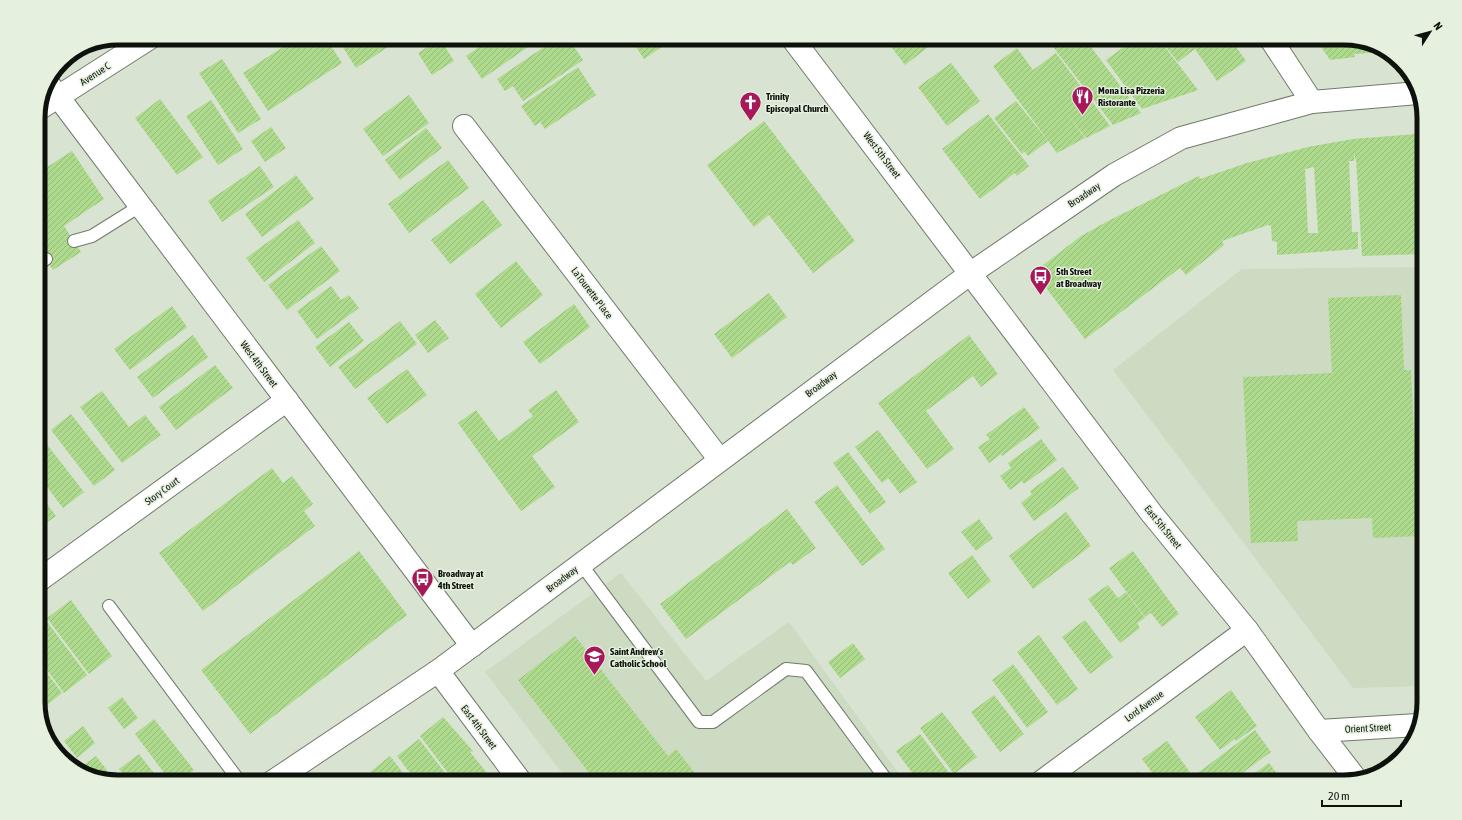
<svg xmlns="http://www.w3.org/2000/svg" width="1462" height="820" viewBox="0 0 1462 820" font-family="'Asap Condensed',sans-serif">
	<defs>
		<pattern id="building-hatch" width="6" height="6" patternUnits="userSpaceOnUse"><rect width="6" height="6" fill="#adda8d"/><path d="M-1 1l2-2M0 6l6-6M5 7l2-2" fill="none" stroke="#94ba78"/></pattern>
	</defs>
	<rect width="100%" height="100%" fill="#d8e3d1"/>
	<g fill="#ccdbc2">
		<path d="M1421 267 1424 334V686L1353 688 1113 370 1242 269Z"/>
		<path d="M621 573 706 681 789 622 905 782H569L485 672Z"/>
	</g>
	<g fill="url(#building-hatch)" fill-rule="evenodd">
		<path d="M297 38H326L342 63 268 111 243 73Z"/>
		<path d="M337 38H398L399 40 356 68Z"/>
		<path d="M492 38H537L538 40 482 79 466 56Z"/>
		<path d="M557 38H568L583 60 523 101 513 86 505 91 497 79Z"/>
		<path d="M630 38H675L644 59Z"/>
		<path d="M904 38H940L905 65 892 48Z"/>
		<path d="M1049 38H1084L1141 113 1113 125 1047 39Z"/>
		<path d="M1123 38H1158L1198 90 1142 109 1106 60 1128 44Z"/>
		<path d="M1159 38H1230L1246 61 1217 81 1195 49 1178 62Z"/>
		<path d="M1315 38H1344L1384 49 1385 52 1354 54 1355 57 1330 60Z"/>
		<path d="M440 39 454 61 432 75 418 53Z"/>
		<path d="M1017 48 1033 70 1056 53 1110 126 1086 138 1064 110 1085 138 1057 153 993 66Z"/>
		<path d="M222 59 261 119 238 133 199 73Z"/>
		<path d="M951 63 980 101 947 126 918 87Z"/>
		<path d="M578 67 596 95 545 129 540 122 535 126 521 106Z"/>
		<path d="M409 95 429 123 383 156 363 129Z"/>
		<path d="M160 99 203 157 177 175 135 118Z"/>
		<path d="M211 100 243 149 218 165 186 116Z"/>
		<path d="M1016 101 1048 141 1028 156 1024 151 1022 154 994 118Z"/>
		<path d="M988 114 1029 166 1017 176 1015 173 980 199 942 149Z"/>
		<path d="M764 121 855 241 813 273 769 215 754 227 707 165Z"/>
		<path d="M271 127 286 148 265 162 251 141Z"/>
		<path d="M426 128 442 148 400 180 385 160Z"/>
		<path d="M1416 134 1421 254 1362 256 1356 159H1355L1354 152V161H1349L1352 232H1358V249L1277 255V242L1272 241 1271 226 1268 225 1222 241 1224 245 1186 275 1180 268 1085 339 1034 272 1081 236 1108 221 1199 176 1200 179 1247 163 1308 147 1353 139ZM1314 167 1318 233H1308L1305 169Z"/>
		<path d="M72 151 104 199 64 226 81 252 53 270 38 247V173Z"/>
		<path d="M448 160 469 188 409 233 388 204Z"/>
		<path d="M260 166 274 187 222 222 208 201Z"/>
		<path d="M296 175 314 199 262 237 245 214Z"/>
		<path d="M483 200 502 225 450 264 431 240Z"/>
		<path d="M298 220 315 243 264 282 246 258Z"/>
		<path d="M321 246 340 271 287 310 268 285Z"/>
		<path d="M516 261 543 295 501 328 475 294Z"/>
		<path d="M331 286 341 300 349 295 359 308 317 339 297 311Z"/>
		<path d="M769 293 787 317 732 358 714 334Z"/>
		<path d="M1401 295 1404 370H1411L1419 536 1373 538 1372 518 1297 521 1298 541 1251 543 1243 377 1332 373 1328 298Z"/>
		<path d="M574 304 590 327 540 364 523 342Z"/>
		<path d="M172 306 187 327 130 370 114 349Z"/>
		<path d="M435 320 449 338 428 353 415 335Z"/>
		<path d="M400 321 417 344 355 389 338 367Z"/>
		<path d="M349 322 364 341 330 367 315 347Z"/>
		<path d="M193 335 208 357 153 398 137 377Z"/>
		<path d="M969 335 998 374 981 387 973 376 926 411 954 449 927 469 878 403Z"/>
		<path d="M215 365 233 388 176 430 159 407Z"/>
		<path d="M407 369 427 395 387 424 367 398Z"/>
		<path d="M556 390 579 422 532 456 555 487 521 511 458 423 476 410 499 441 533 416 528 410Z"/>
		<path d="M102 391 129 427 145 415 161 435 122 463 80 407Z"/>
		<path d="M1024 407 1040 428 1002 456 1001 454 989 463 978 447 990 439 986 435Z"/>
		<path d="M71 414 115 470 94 486 51 430Z"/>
		<path d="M878 430 917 482 900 494 888 478 882 483 855 447Z"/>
		<path d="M41 437 84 492 63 508 38 475V439Z"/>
		<path d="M1041 439 1057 460 1024 484 1022 481 1010 490 1000 476 1011 468 1008 463Z"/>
		<path d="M848 452 886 502 870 514 833 463Z"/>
		<path d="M1063 467 1079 488 1034 521 1021 503 1032 494 1030 491Z"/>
		<path d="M272 468 283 483 292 476 313 504 304 511 315 526 203 611 159 553Z"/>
		<path d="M837 485 885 549 862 566 814 502Z"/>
		<path d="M38 492 56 516 38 529Z"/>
		<path d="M787 509 816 548 793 565 790 562 686 639 660 604Z"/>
		<path d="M1066 512 1091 546 1033 589 1009 556Z"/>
		<path d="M979 519 993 538 976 551 961 532Z"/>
		<path d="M359 551 407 615 250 734 201 670Z"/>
		<path d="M1133 551 1179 614 1162 627 1151 613 1145 617 1109 568Z"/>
		<path d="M972 555 991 581 968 599 948 573Z"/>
		<path d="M1108 585 1118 598 1126 592 1145 618 1137 623 1140 628 1120 643 1088 599Z"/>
		<path d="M71 600 112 656 89 674 47 618Z"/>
		<path d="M45 619 87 675 64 693 38 658V624Z"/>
		<path d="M1085 620 1113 657 1090 674 1062 637Z"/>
		<path d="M1039 635 1078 689 1057 705 1017 652Z"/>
		<path d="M575 636 668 756 676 749 702 782H596L518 680Z"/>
		<path d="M853 643 865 659 840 678 828 662Z"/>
		<path d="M38 661 62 693 41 710 38 706Z"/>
		<path d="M1013 664 1048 712 1027 728 992 680Z"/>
		<path d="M1231 690 1257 726 1236 741 1235 739 1220 750 1195 717Z"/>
		<path d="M994 695 1024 734 1000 752 971 712Z"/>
		<path d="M122 697 138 718 124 729 108 708Z"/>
		<path d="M942 712 977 757 954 774 920 728Z"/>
		<path d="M443 717 473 751 470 752 491 778 486 782H455L420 736Z"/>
		<path d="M154 719 194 770 179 782H171L135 734Z"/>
		<path d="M83 726 95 743 77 758 64 741Z"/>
		<path d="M1255 730 1271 752 1230 782H1201L1195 775Z"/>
		<path d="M920 734 956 782H919L896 751Z"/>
		<path d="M419 739 452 782H417L397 756Z"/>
		<path d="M1167 741 1190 772 1176 782H1159L1142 759Z"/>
		<path d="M139 754 161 782H129L119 769Z"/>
		<path d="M96 756 115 781 77 770Z"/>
		<path d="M390 756 410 782H378L370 772Z"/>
		<path d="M1269 763 1283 782H1242Z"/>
		<path d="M1138 771 1146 782H1124Z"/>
		<path d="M367 774 374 782H357Z"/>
	</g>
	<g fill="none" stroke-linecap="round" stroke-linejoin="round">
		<defs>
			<g id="service">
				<path d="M74 241 92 236 140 206"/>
				<path d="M38 264 46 259"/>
				<path d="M581 564 699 722H713L786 669 806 671 888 782"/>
				<path d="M109 606 240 782"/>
			</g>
			<g id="minor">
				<path d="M1270 38 1312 102"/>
				<path d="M47 82 472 646"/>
				<path d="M464 126 720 460"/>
				<path d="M38 581 287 400"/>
				<path d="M438 671 521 782"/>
				<path d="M1319 731 1418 725"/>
				<path d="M1041 782 1247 630"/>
			</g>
			<g id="tertiary">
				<path d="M792 38 1152 514 1247 630 1319 731 1356 779"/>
				<path d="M39 109 150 38"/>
				<path d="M272 782 438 671 971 273 1114 175 1181 138 1312 102 1418 93"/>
			</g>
		</defs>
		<use href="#service" stroke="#707a6a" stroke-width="14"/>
		<use href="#minor" stroke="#707a6a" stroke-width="24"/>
		<use href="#tertiary" stroke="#707a6a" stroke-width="24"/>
		<use href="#service" stroke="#fff" stroke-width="12"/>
		<use href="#minor" stroke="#fff" stroke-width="22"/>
		<use href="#tertiary" stroke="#fff" stroke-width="22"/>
	</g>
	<defs>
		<symbol id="restaurant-pin" viewBox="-11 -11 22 30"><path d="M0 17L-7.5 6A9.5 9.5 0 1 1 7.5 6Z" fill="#a7185a" stroke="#e5f0de"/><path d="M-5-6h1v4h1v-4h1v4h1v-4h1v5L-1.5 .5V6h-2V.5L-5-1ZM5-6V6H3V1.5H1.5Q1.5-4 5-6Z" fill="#fff"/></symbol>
		<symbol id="church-pin" viewBox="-11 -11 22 30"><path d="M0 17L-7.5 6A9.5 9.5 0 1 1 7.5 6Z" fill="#a7185a" stroke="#e5f0de"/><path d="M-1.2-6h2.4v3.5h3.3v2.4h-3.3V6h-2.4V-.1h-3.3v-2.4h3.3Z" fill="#fff"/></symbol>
		<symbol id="bus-pin" viewBox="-11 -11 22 30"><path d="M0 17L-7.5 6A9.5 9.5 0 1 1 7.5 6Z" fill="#a7185a" stroke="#e5f0de"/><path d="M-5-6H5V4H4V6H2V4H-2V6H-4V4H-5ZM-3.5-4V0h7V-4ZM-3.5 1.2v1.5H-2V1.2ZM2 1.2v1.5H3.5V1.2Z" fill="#fff"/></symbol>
		<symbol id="school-pin" viewBox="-11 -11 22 30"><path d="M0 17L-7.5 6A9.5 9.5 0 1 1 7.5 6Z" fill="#a7185a" stroke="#e5f0de"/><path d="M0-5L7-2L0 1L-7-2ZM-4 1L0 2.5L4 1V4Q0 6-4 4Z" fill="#fff"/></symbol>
	</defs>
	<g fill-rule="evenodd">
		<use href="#restaurant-pin" x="1070" y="84" width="25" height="34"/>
		<use href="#church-pin" x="738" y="90" width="25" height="34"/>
		<use href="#bus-pin" x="1028" y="264" width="25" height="34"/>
		<use href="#bus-pin" x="410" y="566" width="25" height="34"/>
		<use href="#school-pin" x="582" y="644" width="25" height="34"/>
	</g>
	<g text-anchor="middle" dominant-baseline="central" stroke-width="3" stroke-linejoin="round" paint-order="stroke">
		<g font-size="10" fill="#0e120c" stroke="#e5f0de">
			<text transform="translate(95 74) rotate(-33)">Avenue C</text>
			<text transform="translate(882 155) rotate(53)">West 5th Street</text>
			<text transform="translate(1084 195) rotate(-34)">Broadway</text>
			<text transform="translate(592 293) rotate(53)">LaTourette Place</text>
			<text transform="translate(259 364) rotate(53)">West 4th Street</text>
			<text transform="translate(821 384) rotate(-37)">Broadway</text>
			<text transform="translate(162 491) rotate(-36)">Story Court</text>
			<text transform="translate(1163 527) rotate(51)">East 5th Street</text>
			<text transform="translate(562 579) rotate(-37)">Broadway</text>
			<text transform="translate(1144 706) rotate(-36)">Lord Avenue</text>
			<text transform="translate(479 727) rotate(53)">East 4th Street</text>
			<text transform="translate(1368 728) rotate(-3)">Orient Street</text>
		</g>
		<g font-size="10" font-weight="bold" fill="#0e120c" stroke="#e5f0de" text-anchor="start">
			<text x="1098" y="90">Mona Lisa Pizzeria<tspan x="1098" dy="12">Ristorante</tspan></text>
			<text x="766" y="96">Trinity<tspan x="766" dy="12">Episcopal Church</tspan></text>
			<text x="1056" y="271">5th Street<tspan x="1056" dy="12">at Broadway</tspan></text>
			<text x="438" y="573">Broadway at<tspan x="438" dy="12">4th Street</tspan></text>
			<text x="610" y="651">Saint Andrew's<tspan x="610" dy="12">Catholic School</tspan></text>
		</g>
	</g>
	<path d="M0 0H1462V820H0ZM118 45H1344A73 73 0 0 1 1417 118V702A73 73 0 0 1 1344 775H118A73 73 0 0 1 45 702V118A73 73 0 0 1 118 45Z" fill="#e5f0de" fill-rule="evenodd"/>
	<path fill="none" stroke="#0e120c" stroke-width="5" d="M118 45H1344A73 73 0 0 1 1417 118V702A73 73 0 0 1 1344 775H118A73 73 0 0 1 45 702V118A73 73 0 0 1 118 45Z"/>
	<g transform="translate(1430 32) rotate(54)" stroke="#e5f0de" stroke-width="3" paint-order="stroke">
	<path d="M0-3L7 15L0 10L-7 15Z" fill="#0e120c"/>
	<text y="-6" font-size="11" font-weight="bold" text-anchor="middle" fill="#0e120c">N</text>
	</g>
	<path d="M1322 800v6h79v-6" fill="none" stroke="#0e120c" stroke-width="2"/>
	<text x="1328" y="800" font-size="12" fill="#0e120c" stroke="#e5f0de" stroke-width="3" paint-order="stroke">20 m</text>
</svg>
